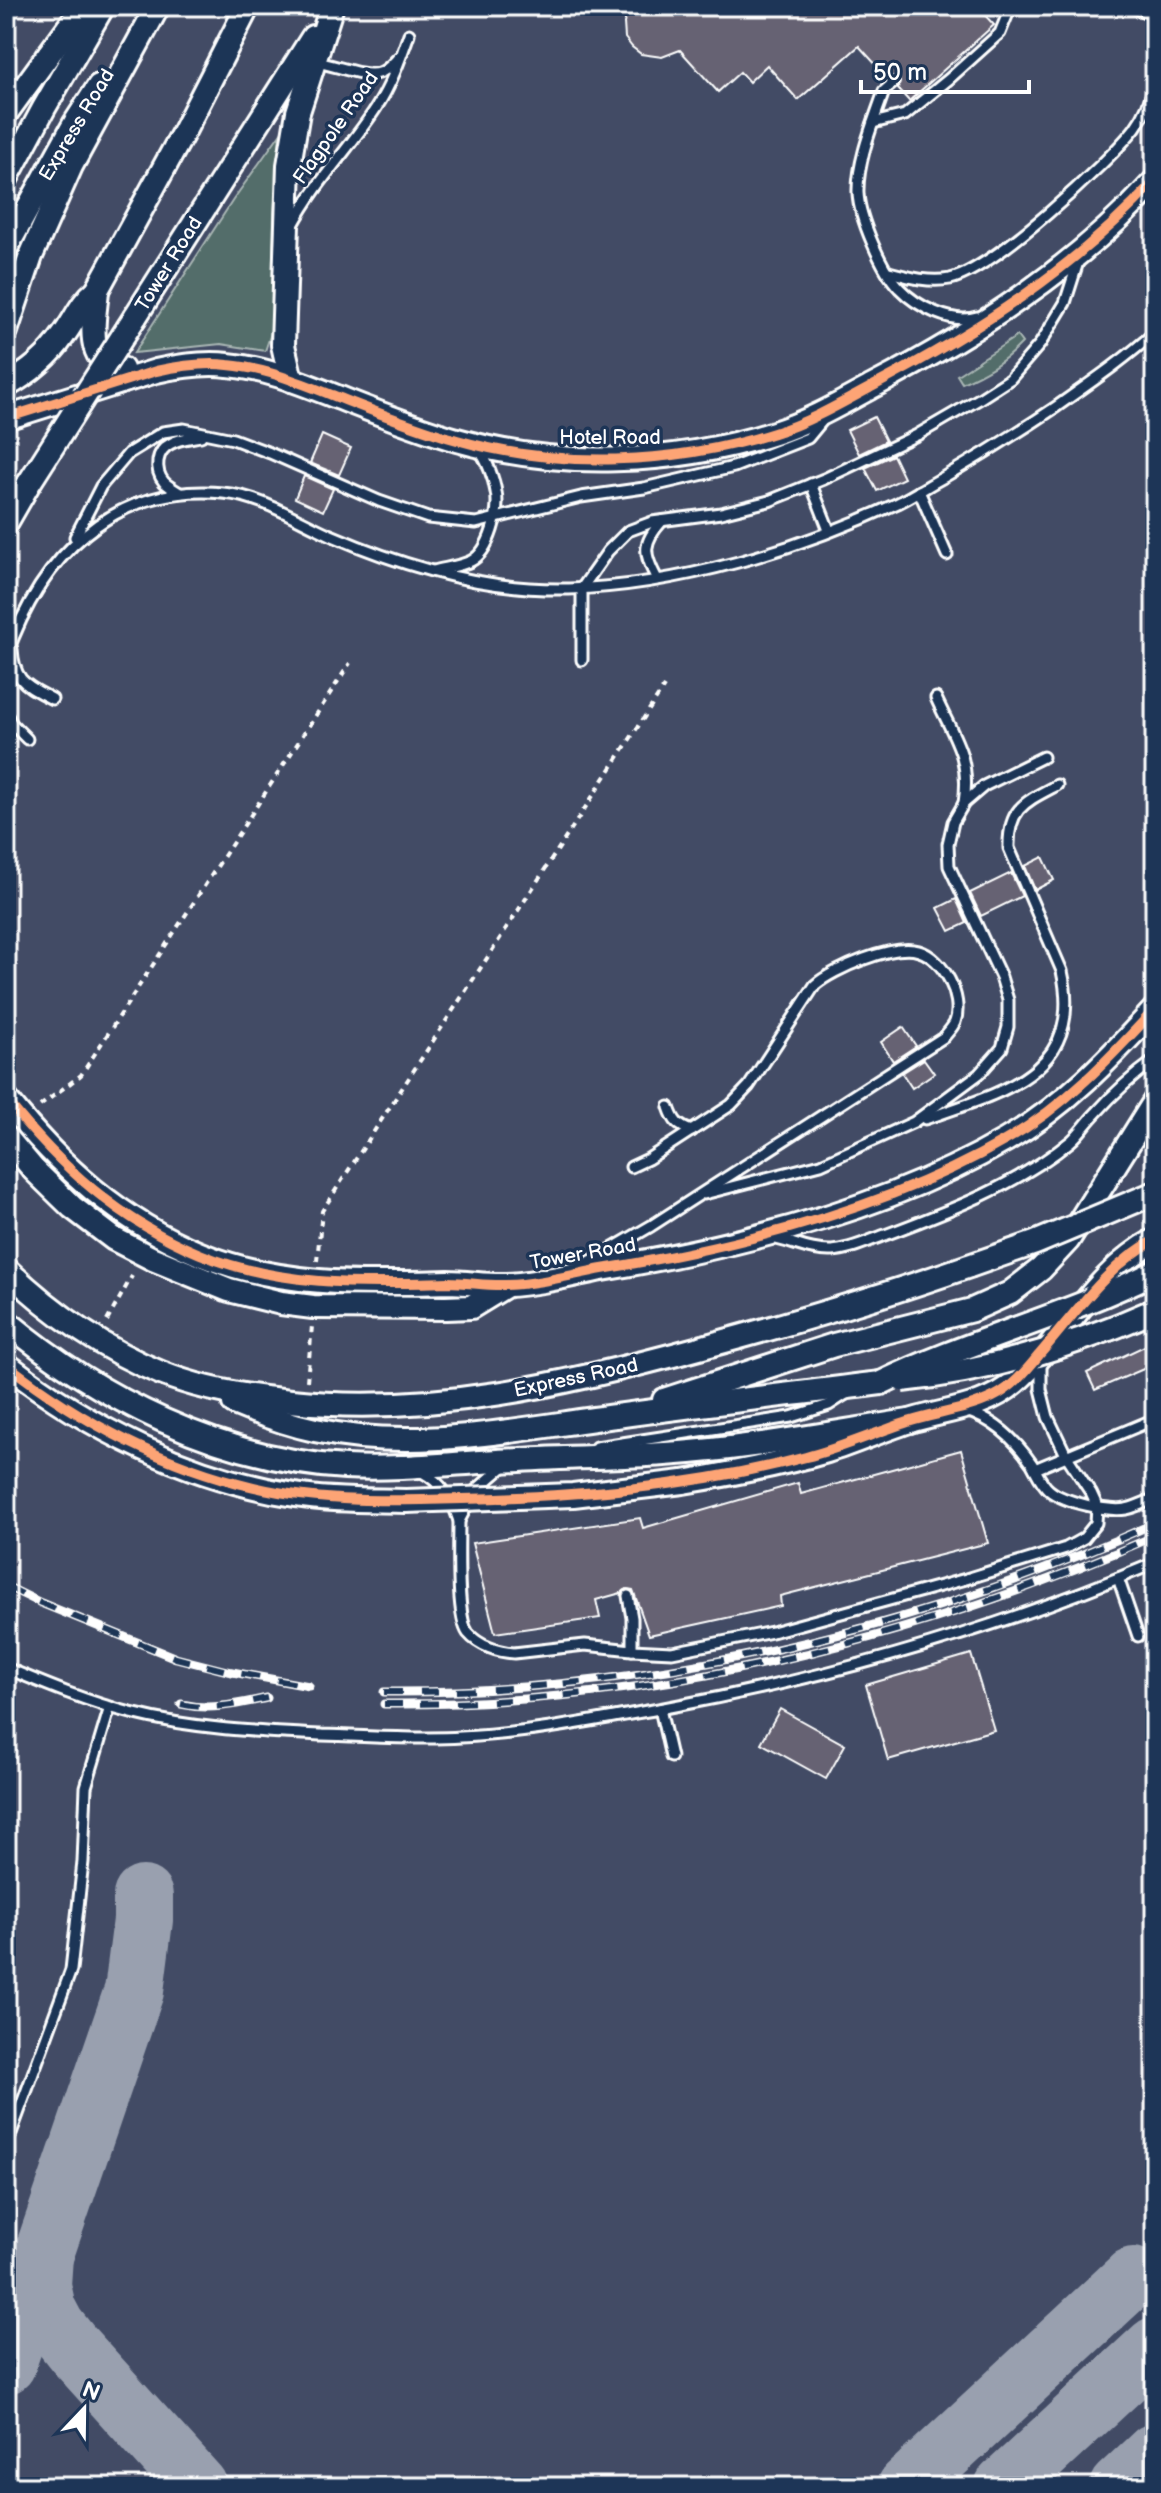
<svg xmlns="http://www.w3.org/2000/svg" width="1161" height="2493" viewBox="0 0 1161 2493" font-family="'Balsamiq Sans',sans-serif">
	<rect width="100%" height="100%" fill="#33425f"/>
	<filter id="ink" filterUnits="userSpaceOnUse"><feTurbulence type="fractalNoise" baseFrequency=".0125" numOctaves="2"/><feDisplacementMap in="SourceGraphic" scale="16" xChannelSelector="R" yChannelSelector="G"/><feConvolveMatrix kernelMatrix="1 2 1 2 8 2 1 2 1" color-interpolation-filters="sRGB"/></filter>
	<g filter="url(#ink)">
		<rect fill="#424c65" x="6" y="6" width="1149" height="2481"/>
		<g fill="#536d6a" stroke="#a9b6b4" stroke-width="2">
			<path d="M280 134 274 214 272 330 265 351 221 344 134 353 233 200Z"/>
			<path d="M1017 336 1022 343C1004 362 985 373 962 383L957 375Z"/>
		</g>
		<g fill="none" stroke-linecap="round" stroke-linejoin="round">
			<g stroke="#99a0af" stroke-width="60">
				<path d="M43 2256 41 2285 46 2309 55 2326 74 2350 198 2487"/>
				<path d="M6 2364 134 1991 143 1920V1896"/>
				<path d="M907 2487 1133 2277"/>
				<path d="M1004 2487 1155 2347"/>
				<path d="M1119 2487 1155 2453"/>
			</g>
		</g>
		<g fill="#666273" stroke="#fff" stroke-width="2">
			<path d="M633 6H971L973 13H983L994 25 909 101 898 89 900 82 898 78 892 76 888 78 859 46 798 100 767 65 749 82 740 72 718 92 680 50 662 57 641 54 632 47 625 38 624 23 628 10Z"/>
			<path d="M874 417 886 441 859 454 847 430Z"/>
			<path d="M322 435 351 448 339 475 310 463Z"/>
			<path d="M893 455 904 478 877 491 865 468Z"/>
			<path d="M304 476 333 489 323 511 295 498Z"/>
			<path d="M1043 857 1054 880 1035 890 1025 866Z"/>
			<path d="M1011 873 1022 896 981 916 970 893Z"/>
			<path d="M956 899 967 923 950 931 938 908Z"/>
			<path d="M903 1027 916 1046 893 1061 881 1042Z"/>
			<path d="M924 1059 934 1073 912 1088 902 1073Z"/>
			<path d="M1155 1341V1364L1095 1390 1087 1373Z"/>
			<path d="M961 1450 988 1543 780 1596 781 1606 649 1635 633 1590 627 1589 621 1593 596 1600 600 1618 495 1633 472 1543 640 1518 643 1528 798 1483 801 1494Z"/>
			<path d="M971 1654 994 1730 888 1760 866 1685Z"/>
			<path d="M780 1709 845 1745 826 1779 761 1743Z"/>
		</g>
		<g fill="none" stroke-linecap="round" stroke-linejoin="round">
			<defs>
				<g id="service">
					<path d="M1130 6 1148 13 1155 20"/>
					<path d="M978 7 980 6"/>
					<path d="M314 62C332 63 362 78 379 73 387 71 393 63 399 57"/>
					<path d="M893 83 884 91C874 121 857 161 858 193 859 217 882 271 899 288 916 306 952 325 977 317"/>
					<path d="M873 123 905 115 949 79 1000 33 1011 6"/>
					<path d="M293 225C316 182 350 148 376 108 391 85 400 60 409 34"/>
					<path d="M889 272C908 277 929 283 950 279 992 270 1107 164 1135 128 1146 113 1150 100 1155 83"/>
					<path d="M811 484 829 530"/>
					<path d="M919 491 947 555"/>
					<path d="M180 493C175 490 168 486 164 482 154 470 156 451 170 444 180 438 191 438 201 436"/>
					<path d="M75 537 101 486 129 453 163 432 184 429 233 439 270 453 379 501 428 518 476 523 581 497 644 488 734 467 808 438 822 421"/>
					<path d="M434 571C445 568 461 566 471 561 490 551 500 511 496 492 494 479 487 460 479 450"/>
					<path d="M657 579C643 553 642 543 662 521"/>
					<path d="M12 649C14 682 26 685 52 699"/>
					<path d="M6 657C40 558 112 483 223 493 262 496 298 521 333 536 407 568 487 591 569 589 679 586 799 549 898 503 914 495 929 485 944 477 982 455 1019 432 1056 407 1090 383 1124 360 1155 332"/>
					<path d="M582 660V588L608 551 628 531 652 522 721 513 769 501 824 479 917 435 979 399 1010 379 1040 344 1065 303 1079 259"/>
					<path d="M936 698C954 738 971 757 964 803"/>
					<path d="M6 714 12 724 27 739"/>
					<path d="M669 1107C674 1122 678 1126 692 1131"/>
					<path d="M925 1119C1001 1093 1085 1073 1062 971L1009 848C1008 808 1025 802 1057 785"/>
					<path d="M704 1194 821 1164 914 1122 979 1074 1002 1048 1008 1027V1000L1001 977 949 866 948 844 953 822 964 803 984 786 1043 757"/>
					<path d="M772 1238C793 1242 811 1252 832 1251 850 1250 868 1241 885 1235 949 1211 1018 1185 1071 1141 1080 1133 1087 1122 1096 1113 1113 1094 1134 1075 1155 1060"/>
					<path d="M584 1265 651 1226 944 1037C948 1032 953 1027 955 1022 964 997 943 958 919 951 894 943 833 969 815 985L749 1086 731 1105 648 1159 631 1167"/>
					<path d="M966 1411C995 1420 1015 1439 1032 1464 1037 1473 1041 1483 1049 1490 1063 1502 1108 1512 1126 1509 1136 1507 1146 1502 1155 1498"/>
					<path d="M596 1447 791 1417 829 1405 846 1394"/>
					<path d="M1035 1469 1155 1419"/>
					<path d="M422 1472C442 1483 452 1499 459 1521 459 1544 456 1617 468 1633 479 1646 498 1652 514 1653L585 1645 632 1650V1618L628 1596"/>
					<path d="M459 1521 475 1491 504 1466"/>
					<path d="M1118 1578 1138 1636"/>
					<path d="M632 1650 672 1652 772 1632 966 1579 1066 1548 1084 1538 1096 1523 1097 1506 1091 1493 1066 1455 1048 1417 1041 1389V1361"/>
					<path d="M6 1668C47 1685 88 1702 131 1713 193 1729 259 1732 322 1735 368 1736 415 1740 461 1737 529 1734 597 1720 664 1708 833 1677 996 1630 1155 1563"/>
					<path d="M660 1709 671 1757"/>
					<path d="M6 2147 71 1970 83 1862 86 1787 110 1707"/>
				</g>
				<g id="tertiary">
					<path d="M6 113 84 6"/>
					<path d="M6 179 44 108 103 6"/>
					<path d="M6 248 75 123 99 86"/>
					<path d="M97 290C95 318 82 363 122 369"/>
					<path d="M135 317 313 37"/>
					<path d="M6 331 31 256 71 166 158 6"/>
					<path d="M291 380 283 345 289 165 298 112 331 9"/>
					<path d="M6 386C29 373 48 358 63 336 76 319 80 304 97 290L183 133 248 6"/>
					<path d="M6 418 156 371C179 366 203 362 228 365 264 368 299 382 332 395 373 411 415 428 457 440 559 469 673 465 774 433 809 422 840 404 873 386 976 332 1076 268 1155 181"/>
					<path d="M6 523 29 483"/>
					<path d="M6 1099C59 1166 120 1221 200 1254 280 1287 364 1284 448 1282 468 1282 487 1286 506 1285 538 1284 571 1275 602 1269 735 1247 888 1209 1006 1140 1065 1106 1109 1059 1155 1009"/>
					<path d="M6 1137 34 1170 72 1207 114 1239 153 1259 229 1290 281 1303 313 1307 446 1308 471 1307 507 1285"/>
					<path d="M6 1269C51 1312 104 1350 161 1373 203 1390 247 1397 291 1401 431 1416 568 1384 703 1347 792 1323 881 1297 969 1266"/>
					<path d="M6 1321C99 1399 221 1460 345 1467 403 1470 461 1462 520 1460 568 1457 616 1457 665 1454 747 1449 829 1433 910 1421"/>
					<path d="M6 1364C89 1429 190 1479 295 1495 332 1501 369 1500 406 1501"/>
					<path d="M664 1400 834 1345 972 1310 1010 1293 1041 1269 1068 1240 1155 1101"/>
					<path d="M234 1403C260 1414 287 1424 315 1430 415 1452 517 1429 616 1416 704 1404 793 1394 881 1383"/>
					<path d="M683 1482C731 1474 780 1465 827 1451 856 1442 884 1429 913 1420 947 1410 987 1407 1015 1382 1065 1338 1094 1273 1155 1240"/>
				</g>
			</defs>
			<use href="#service" stroke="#fff" stroke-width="15"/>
			<use href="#tertiary" stroke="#fff" stroke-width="28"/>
			<g stroke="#fff" stroke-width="4" stroke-dasharray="6 6" stroke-linecap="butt">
				<path d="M40 1106 81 1075 350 663"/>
				<path d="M317 1261 322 1211 664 687"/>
				<path d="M107 1321 132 1276"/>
				<path d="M307 1381 312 1326"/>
			</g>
			<use href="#service" stroke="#1d3557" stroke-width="9"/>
			<use href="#tertiary" stroke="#1d3557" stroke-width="22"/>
			<defs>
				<g id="rail">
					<path d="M6 1586 41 1603 176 1658 227 1671 309 1686"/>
					<path d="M384 1692C646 1694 917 1631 1155 1523"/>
					<path d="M181 1704C211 1711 238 1704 267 1698"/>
					<path d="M384 1704C649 1706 912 1642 1155 1536"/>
				</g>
			</defs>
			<use href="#rail" stroke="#fff" stroke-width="9"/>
			<use href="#rail" stroke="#1d3557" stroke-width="6" stroke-dasharray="18" stroke-linecap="butt"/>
			<defs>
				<g id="tertiary-bridge">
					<path d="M29 483 135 317"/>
					<path d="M969 1266 1035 1243 1155 1193"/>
					<path d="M902 1380C990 1371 1074 1346 1155 1310"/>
					<path d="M881 1383C970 1340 1066 1316 1155 1272"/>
					<path d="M406 1501 573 1495 683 1482"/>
				</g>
			</defs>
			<use href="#tertiary-bridge" stroke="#fff" stroke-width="28" stroke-linecap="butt"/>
			<use href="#tertiary-bridge" stroke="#1d3557" stroke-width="22"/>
			<defs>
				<g id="cycleway">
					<path d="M6 418 156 371C179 366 203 362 228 365 264 368 299 382 332 395 373 411 415 428 457 440 559 469 673 465 774 433 809 422 840 404 873 386 976 332 1076 268 1155 181"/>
					<path d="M6 1099C59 1166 120 1221 200 1254 280 1287 364 1284 448 1282 468 1282 487 1286 506 1285 538 1284 571 1275 602 1269 735 1247 888 1209 1006 1140 1065 1106 1109 1059 1155 1009"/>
					<path d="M6 1364C79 1421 164 1466 254 1487 322 1503 392 1501 462 1499 577 1496 694 1487 806 1457 841 1448 874 1433 908 1422 936 1413 967 1410 993 1397 1012 1388 1026 1371 1039 1355 1075 1314 1106 1266 1155 1240"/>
				</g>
			</defs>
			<use href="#cycleway" stroke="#1d3557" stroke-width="15"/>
			<use href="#cycleway" stroke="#fda474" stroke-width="10"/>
		</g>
	</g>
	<g text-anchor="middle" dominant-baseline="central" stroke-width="7" stroke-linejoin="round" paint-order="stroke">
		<g font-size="20" fill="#fff" stroke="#1d3557">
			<text transform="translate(77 125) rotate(-59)">Express Road</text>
			<text transform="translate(336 128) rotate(-55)">Flagpole Road</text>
			<text transform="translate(169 264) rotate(-58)">Tower Road</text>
			<text x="610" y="438">Hotel Road</text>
			<text transform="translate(583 1254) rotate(-10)">Tower Road</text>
			<text transform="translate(576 1378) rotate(-12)">Express Road</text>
		</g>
	</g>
	<rect width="1161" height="2493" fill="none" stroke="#1d3557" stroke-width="32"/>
	<rect x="16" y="16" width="1129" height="2461" fill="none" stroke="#fff" stroke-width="3" filter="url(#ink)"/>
	<g transform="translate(84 2409) rotate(22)" stroke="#1d3557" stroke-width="6" paint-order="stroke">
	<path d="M0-6L14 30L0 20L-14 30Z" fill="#ffffff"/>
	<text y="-12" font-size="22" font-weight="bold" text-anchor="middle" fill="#ffffff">N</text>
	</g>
	<path d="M861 80v12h168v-12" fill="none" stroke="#ffffff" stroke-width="4"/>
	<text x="873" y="80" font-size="24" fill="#ffffff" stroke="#1d3557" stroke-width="6" paint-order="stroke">50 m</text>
</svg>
